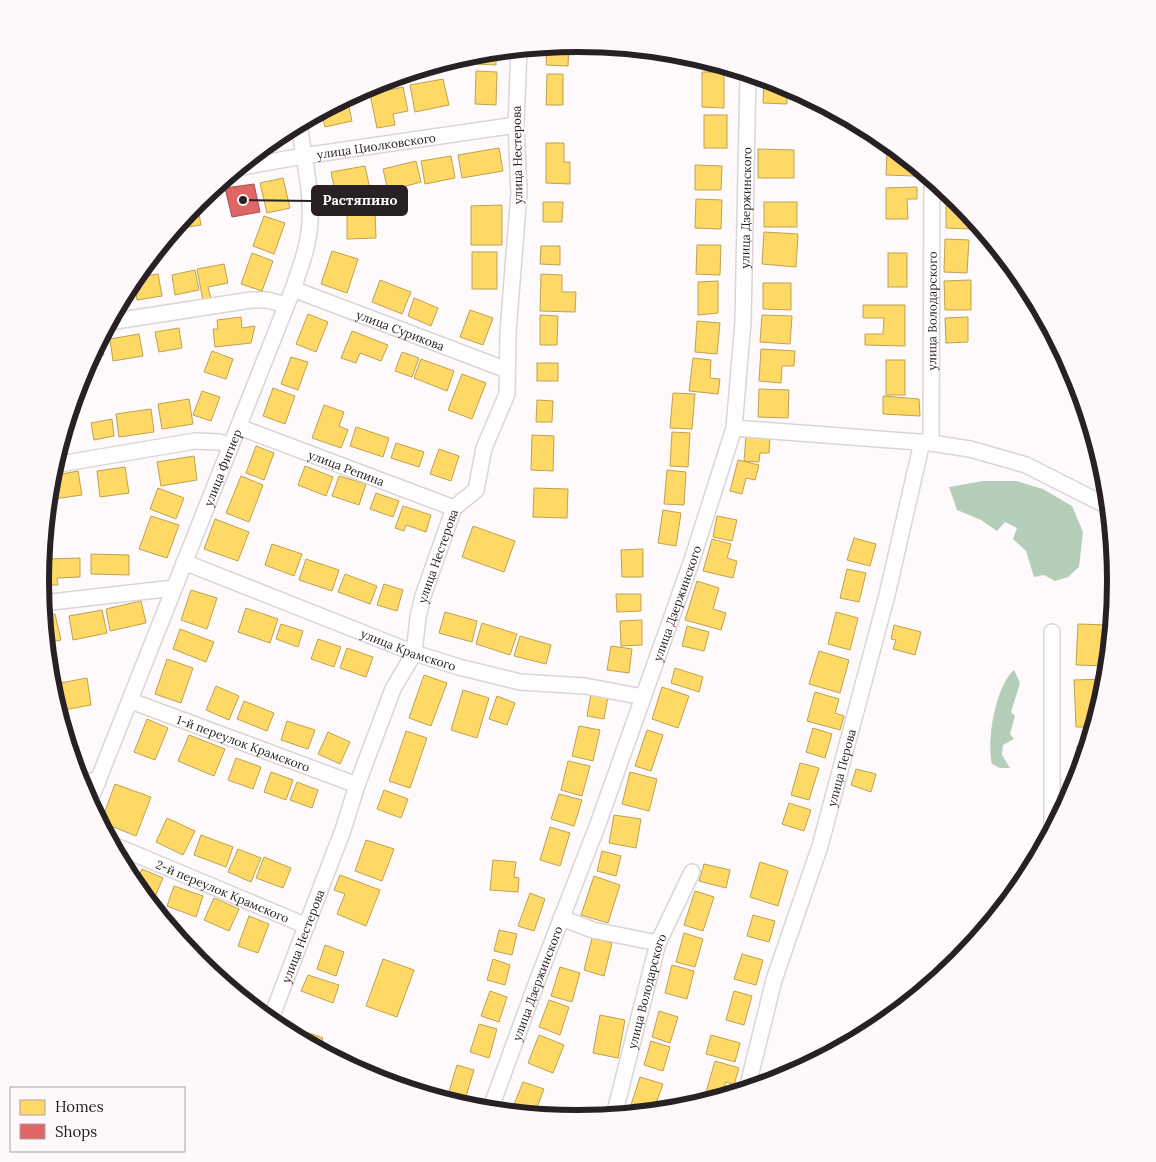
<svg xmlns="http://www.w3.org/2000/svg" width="1156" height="1162" viewBox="0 0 1156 1162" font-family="Lora,serif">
	<rect width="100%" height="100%" fill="#fef9fb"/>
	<g fill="#b5ceb9">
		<path d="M983 481H1016L1043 489 1072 506 1083 532 1079 567 1068 577 1055 581 1044 575 1034 577 1026 551 1013 539 1017 528 1005 522 997 531 981 520 957 510 949 487Z"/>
		<path d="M1014 670 1020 683 1011 712 1015 716 1010 734 1014 739 1003 745 1002 755 1010 768H1000L992 764C986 741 996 685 1014 670Z"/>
	</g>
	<g fill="#ffd966" stroke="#bea252">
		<path d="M569 44 568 66 546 65 547 46Z"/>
		<path d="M496 51V65L476 64 477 53Z"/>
		<path d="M704 60 721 65V67L704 66Z"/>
		<path d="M476 71 497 72 496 105 475 104Z"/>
		<path d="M702 72H724V108L702 107Z"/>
		<path d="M547 74H563V105H546Z"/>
		<path d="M764 78 787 86V104L763 103Z"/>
		<path d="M443 79 449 105 415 112 410 85Z"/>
		<path d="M403 87 408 111 393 114 395 125 377 128 370 94Z"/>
		<path d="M347 98 352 121 325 127 321 111Z"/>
		<rect x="704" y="115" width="23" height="33"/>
		<path d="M546 143H564V162H570V184L546 183Z"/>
		<path d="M499 148 503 171 462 178 458 155Z"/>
		<path d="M758 149 794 150V178H758Z"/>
		<path d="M887 150H897L914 164V176L886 175Z"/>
		<path d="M451 156 455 178 425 184 421 161Z"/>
		<path d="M416 161 421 182 388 191 383 169Z"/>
		<path d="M695 165 722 166 721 190H695Z"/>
		<path d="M365 166 370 189 336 196 331 172Z"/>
		<path d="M283 178 290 208 267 213 260 183Z"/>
		<path d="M917 187V199H907L908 219H886V188Z"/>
		<path d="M696 199 722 200 721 229 695 228Z"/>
		<path d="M946 199 957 200 971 216 970 229 946 228Z"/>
		<path d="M197 201 201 225 174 229Z"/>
		<path d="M543 202H563L562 222H543Z"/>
		<rect x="764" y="202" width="33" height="25"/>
		<path d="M502 205V245H471V206Z"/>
		<path d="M375 211 376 238 347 239V212Z"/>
		<path d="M264 216 285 223 274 254 253 246Z"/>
		<path d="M764 232 798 234 796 267 762 264Z"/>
		<path d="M945 239 969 240 967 273 944 272Z"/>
		<path d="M697 245H721L720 275 696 274Z"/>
		<path d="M541 246H560V265L540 264Z"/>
		<path d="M332 251 358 259 347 293 321 284Z"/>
		<rect x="472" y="252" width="25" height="37"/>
		<path d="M252 253 273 261 262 291 241 284Z"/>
		<rect x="888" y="253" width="19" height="34"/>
		<path d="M224 264 228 283 208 287 211 299 203 301 197 269Z"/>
		<path d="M195 270 199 290 175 295 172 275Z"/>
		<path d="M158 274 162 296 137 300 134 278Z"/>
		<path d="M541 274 562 275V292H576L575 312 540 311Z"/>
		<path d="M380 280 411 292 402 314 372 302Z"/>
		<path d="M971 280V310H945L944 281Z"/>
		<path d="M718 281V313L698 315V282Z"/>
		<path d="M763 283H791V310L763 309Z"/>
		<path d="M414 298 438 308 431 326 408 316Z"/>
		<path d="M863 305H905V346L865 345V334H883L884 318H863Z"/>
		<path d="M470 310 493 318 483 345 460 337Z"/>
		<path d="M308 314 328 322 316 352 296 344Z"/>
		<path d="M540 315 558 316 557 345H540Z"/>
		<path d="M762 315 792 316 790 344 760 342Z"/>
		<path d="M241 317 242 328 255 326 251 343 215 347 213 329H218L217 320Z"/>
		<path d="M968 317V342L946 343 945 318Z"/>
		<path d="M697 321 720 323 717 354 695 352Z"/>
		<path d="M179 328 182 348 159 352 155 332Z"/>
		<path d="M352 331 388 345 381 361 360 353 356 363 341 358Z"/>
		<path d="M139 334 143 356 113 361 110 339Z"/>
		<path d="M100 339 104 355 90 359Z"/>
		<path d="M761 349 795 351 794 366H782L781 383 759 381Z"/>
		<path d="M212 351 233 359 226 379 204 372Z"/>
		<path d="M402 352 419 358 412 377 395 371Z"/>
		<path d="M291 357 308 362 298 390 281 384Z"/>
		<path d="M693 358 711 360 710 378 720 379 718 394 689 391Z"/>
		<path d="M421 359 454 371 447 391 414 378Z"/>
		<rect x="886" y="360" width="19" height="35"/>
		<rect x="537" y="363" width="21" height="18"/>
		<path d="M462 374 486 383 472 419 448 410Z"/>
		<path d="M273 388 295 396 285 424 263 416Z"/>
		<path d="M759 389 789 390 788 418 758 417Z"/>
		<path d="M202 391 220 397 211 421 193 415Z"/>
		<path d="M673 393 695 394 692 429 670 428Z"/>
		<path d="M883 396 919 399 920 416 883 414Z"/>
		<path d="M189 399 193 424 162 429 158 404Z"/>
		<path d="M537 400 553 401 552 422H536Z"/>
		<path d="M324 405 344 412 339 426 348 430 341 448 312 438Z"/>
		<path d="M151 409 154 432 119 437 116 414Z"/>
		<path d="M112 419 114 436 94 440 91 423Z"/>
		<path d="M356 427 389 438 383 457 350 446Z"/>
		<path d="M672 432 690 433 688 467 670 466Z"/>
		<path d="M532 435 554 436 553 471 531 470Z"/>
		<path d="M746 436 770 437 769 453H760L759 462 744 461Z"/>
		<path d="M396 443 424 452 419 467 391 458Z"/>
		<path d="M256 446 274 453 264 480 246 473Z"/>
		<path d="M439 449 459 456 451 481 430 474Z"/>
		<path d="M194 456 197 480 161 486 157 462Z"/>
		<path d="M738 460 759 465 755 480 746 478 742 494 730 491Z"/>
		<path d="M305 466 333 477 326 496 298 485Z"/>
		<path d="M125 467 129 493 100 497 97 471Z"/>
		<path d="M667 470 686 472 684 505 664 504Z"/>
		<path d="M78 471 82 495 54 499 51 476Z"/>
		<path d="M241 476 263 485 249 522 226 513Z"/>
		<path d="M339 476 366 484 359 505 332 496Z"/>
		<path d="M158 488 184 498 176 519 150 509Z"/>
		<path d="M534 488 568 489 567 518 533 517Z"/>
		<path d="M376 493 399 501 393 517 370 509Z"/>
		<path d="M403 506 431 515 426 532 406 525 404 531 395 528Z"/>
		<path d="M663 510 681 513 676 546 658 543Z"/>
		<path d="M151 516 179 525 167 558 139 549Z"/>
		<path d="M717 516 737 520 732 541 713 537Z"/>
		<path d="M215 519 249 532 238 561 204 549Z"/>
		<path d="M473 526 515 541 504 572 462 557Z"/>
		<path d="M854 538 876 544 870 566 847 560Z"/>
		<path d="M712 539 731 544 727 558 737 561 733 578 703 571Z"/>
		<path d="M272 544 302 554 294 576 265 565Z"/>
		<path d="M643 549V577H622L621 550Z"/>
		<path d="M91 554 129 555V575L91 574Z"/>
		<path d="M80 558V577L57 578 58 585H48L47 559Z"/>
		<path d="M306 559 339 570 332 591 299 580Z"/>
		<path d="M847 569 866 573 859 602 840 598Z"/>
		<path d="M345 574 377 586 370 604 338 592Z"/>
		<path d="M697 581 719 588 713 609 726 613 721 630 685 620Z"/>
		<path d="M384 584 403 590 397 611 377 605Z"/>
		<path d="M191 590 217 598 207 629 181 620Z"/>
		<path d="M616 594H641V611L617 612Z"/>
		<path d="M141 601 146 623 110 631 106 609Z"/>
		<path d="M246 608 278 619 270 643 238 632Z"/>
		<path d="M102 610 107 633 73 640 69 616Z"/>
		<path d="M445 612 477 621 472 642 439 633Z"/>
		<path d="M836 612 858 618 850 650 828 644Z"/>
		<path d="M55 614 61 640 46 643 43 616Z"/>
		<path d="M642 620V645L621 646 620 621Z"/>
		<path d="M482 623 517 634 510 655 476 644Z"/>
		<path d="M281 624 303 631 298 647 276 639Z"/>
		<path d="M1078 624 1109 625 1107 666 1076 665Z"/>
		<path d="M894 625 921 632 915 655 893 649 896 640 891 639Z"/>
		<path d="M687 626 709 632 704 651 682 646Z"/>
		<path d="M180 629 214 642 206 662 173 649Z"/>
		<path d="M520 636 551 645 546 664 514 656Z"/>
		<path d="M318 639 341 647 334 667 311 659Z"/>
		<path d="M611 646 632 649 629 673 607 670Z"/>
		<path d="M347 648 373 657 366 677 340 668Z"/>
		<path d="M819 651 849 660 840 693 809 684Z"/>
		<path d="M167 659 193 668 181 703 155 694Z"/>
		<path d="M675 668 703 677 699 692 671 683Z"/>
		<path d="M424 675 447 683 431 726 409 718Z"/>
		<path d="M87 678 91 705 58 711 50 685Z"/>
		<path d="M1103 679V693L1093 727H1076L1074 680Z"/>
		<path d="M216 686 239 696 229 720 206 710Z"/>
		<path d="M662 687 689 696 678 728 652 719Z"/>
		<path d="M463 690 489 698 477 738 451 730Z"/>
		<path d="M815 692 839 699 835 713 844 716 840 730 807 721Z"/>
		<path d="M591 693 608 696 604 719 587 716Z"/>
		<path d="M497 696 515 703 507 725 489 719Z"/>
		<path d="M244 701 274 713 267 731 237 719Z"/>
		<path d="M147 719 168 728 155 760 134 752Z"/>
		<path d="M287 721 315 730 308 749 281 740Z"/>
		<path d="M579 726 600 730 593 761 572 756Z"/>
		<path d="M813 728 832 734 825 758 806 752Z"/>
		<path d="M647 730 663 735 651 771 635 766Z"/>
		<path d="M406 731 427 738 410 788 389 781Z"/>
		<path d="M328 732 350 742 340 764 318 754Z"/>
		<path d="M189 735 225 749 214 776 178 761Z"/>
		<path d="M1077 746H1087L1078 777Z"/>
		<path d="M236 758 261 767 253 789 228 780Z"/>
		<path d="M568 761 590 766 582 796 561 790Z"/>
		<path d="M800 763 819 768 809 800 791 795Z"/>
		<path d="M856 769 876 774 871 792 851 785Z"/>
		<path d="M271 772 293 780 286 800 264 792Z"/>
		<path d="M630 772 657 779 649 811 622 804Z"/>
		<path d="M297 782 318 790 312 808 290 800Z"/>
		<path d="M115 784 151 797 136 836 101 822Z"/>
		<path d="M384 790 408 799 401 818 377 809Z"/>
		<path d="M559 794 582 800 574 826 551 819Z"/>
		<path d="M789 803 811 810 804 831 782 824Z"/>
		<path d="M614 815 641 819 636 848 609 843Z"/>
		<path d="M167 818 195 831 183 855 156 842Z"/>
		<path d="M550 827 570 833 560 866 540 860Z"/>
		<path d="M201 835 233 847 226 867 194 855Z"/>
		<path d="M366 840 394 849 382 881 355 871Z"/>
		<path d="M238 849 261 858 251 882 228 872Z"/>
		<path d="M602 851 621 856 616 876 597 871Z"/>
		<path d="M264 857 291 868 283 888 256 878Z"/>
		<path d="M493 860 516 862 514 877 519 878 518 892 490 890Z"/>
		<path d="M760 862 788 871 778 906 750 897Z"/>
		<path d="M704 864 730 870 726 888 699 881Z"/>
		<path d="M142 869 163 878 154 899 142 894 135 885Z"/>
		<path d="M340 875 380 890 366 926 337 914 345 894 334 890Z"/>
		<path d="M594 876 620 885 608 923 581 915Z"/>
		<path d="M174 886 203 896 196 917 167 906Z"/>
		<path d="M695 891 714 897 703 931 684 925Z"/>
		<path d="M530 893 545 899 534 931 518 926Z"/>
		<path d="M214 898 239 909 229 931 204 920Z"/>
		<path d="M753 915 775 921 769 942 747 936Z"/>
		<path d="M249 916 269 924 258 953 238 946Z"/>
		<path d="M499 930 517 934 512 955 494 951Z"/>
		<path d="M684 933 703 939 695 967 676 962Z"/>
		<path d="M592 938 612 943 604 976 584 970Z"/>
		<path d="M325 945 344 952 336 976 317 969Z"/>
		<path d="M742 954 763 960 756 985 734 979Z"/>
		<path d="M383 959 414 970 397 1017 366 1006Z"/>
		<path d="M493 959 510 965 505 985 487 980Z"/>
		<path d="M672 965 694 971 687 999 665 993Z"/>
		<path d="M560 967 580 973 572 1002 551 996Z"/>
		<path d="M308 975 339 985 333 1003 301 991Z"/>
		<path d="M490 991 507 997 499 1022 481 1016Z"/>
		<path d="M734 991 752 996 744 1025 726 1020Z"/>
		<path d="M549 1000 569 1007 560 1035 539 1027Z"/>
		<path d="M659 1011 678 1017 670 1043 652 1037Z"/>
		<path d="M600 1015 625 1020 618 1058 593 1053Z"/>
		<path d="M479 1024 497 1029 489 1058 470 1052Z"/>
		<path d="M295 1028 323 1038 319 1049 292 1035Z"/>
		<path d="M539 1035 564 1045 553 1073 528 1063Z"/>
		<path d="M711 1035 740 1043 735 1062 706 1054Z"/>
		<path d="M651 1041 670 1047 663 1071 644 1065Z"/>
		<path d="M715 1061 739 1068 734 1085 726 1082 721 1097 706 1092Z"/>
		<path d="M457 1065 474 1070 464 1103 447 1098Z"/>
		<path d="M640 1077 663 1084 653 1112 631 1105Z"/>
		<path d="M523 1082 544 1089 534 1115 513 1107Z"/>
	</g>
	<path fill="#e06666" stroke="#a85152" d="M254 184 260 212 232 217 225 188Z"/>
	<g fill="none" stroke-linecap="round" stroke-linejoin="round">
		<defs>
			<g id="minor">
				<path id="s1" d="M237 168 303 156 516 125"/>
				<path id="s2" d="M293 289 507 370"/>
				<path d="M109 322 251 300H267L286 305"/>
				<path id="s3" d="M239 427 454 508"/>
				<path d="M734 428 931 443 970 449 1026 465 1109 507"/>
				<path id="s4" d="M931 443 932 179"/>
				<path d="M54 465 195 441 219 442 231 446"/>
				<path id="s5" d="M184 562 414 653 459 667 520 682 585 686 643 697"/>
				<path d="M42 603 174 588"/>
				<path id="s6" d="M131 701 357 785"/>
				<path d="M79 780 98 782"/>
				<path id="s7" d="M89 803 293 289C300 268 309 245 310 222 312 189 303 156 299 123"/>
				<path d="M1052 830V632"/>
				<path id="s8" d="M111 844 307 926"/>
				<path d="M561 918 593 930 658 943"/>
				<path id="s9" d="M270 1021 343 830 357 785 393 689 414 653 418 617 423 596 454 508 476 490 484 448 507 394 508 332 519 193 516 125 519 49"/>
				<path id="s10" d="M747 1089 774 980 820 846 887 595 922 442"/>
				<path id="s11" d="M490 1110 539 976 598 824 692 560 734 428 743 322 748 73"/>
				<path id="s12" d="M614 1115 658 943 692 872"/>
			</g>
		</defs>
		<use href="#minor" stroke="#dad5d7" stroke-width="18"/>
		<use href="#minor" stroke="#fffefe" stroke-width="15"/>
	</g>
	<g text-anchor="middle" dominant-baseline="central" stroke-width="5" stroke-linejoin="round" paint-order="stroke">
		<g font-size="12" fill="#272123" stroke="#fff8fa">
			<text stroke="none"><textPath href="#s1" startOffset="141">улица Циолковского</textPath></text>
			<text transform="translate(517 155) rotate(-91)">улица Нестерова</text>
			<text stroke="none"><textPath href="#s11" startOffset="945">улица Дзержинского</textPath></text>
			<text stroke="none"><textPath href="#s4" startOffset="132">улица Володарского</textPath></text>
			<text stroke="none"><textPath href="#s2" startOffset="115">улица Сурикова</textPath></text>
			<text stroke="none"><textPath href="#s7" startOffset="361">улица Фигнер</textPath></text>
			<text stroke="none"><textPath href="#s3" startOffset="115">улица Репина</textPath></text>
			<text stroke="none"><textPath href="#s9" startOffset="496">улица Нестерова</textPath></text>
			<text stroke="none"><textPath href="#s11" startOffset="540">улица Дзержинского</textPath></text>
			<text stroke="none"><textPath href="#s5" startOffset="241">улица Крамского</textPath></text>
			<text stroke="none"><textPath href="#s6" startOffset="120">1-й переулок Крамского</textPath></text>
			<text stroke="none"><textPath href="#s10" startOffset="335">улица Перова</textPath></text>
			<text stroke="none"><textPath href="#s8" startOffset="121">2-й переулок Крамского</textPath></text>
			<text stroke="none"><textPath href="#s9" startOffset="91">улица Нестерова</textPath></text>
			<text stroke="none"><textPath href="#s11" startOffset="135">улица Дзержинского</textPath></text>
			<text stroke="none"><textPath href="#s12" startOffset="128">улица Володарского</textPath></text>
		</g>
	</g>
	<path d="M0 0H1156V1162H0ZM49 581a529 529 0 1 1 1058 0a529 529 0 1 1-1058 0Z" fill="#fff8fa" fill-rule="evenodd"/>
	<path fill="none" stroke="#272123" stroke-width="6" d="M49 581a529 529 0 1 1 1058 0a529 529 0 1 1-1058 0Z"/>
	<path fill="none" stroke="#272123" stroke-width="2" d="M243 200L312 201"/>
	<circle fill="#272123" stroke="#fff8fa" stroke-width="2" cx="243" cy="200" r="5"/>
	<rect fill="#272123" stroke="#272123" stroke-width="2" x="312" y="186" width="95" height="29" rx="5"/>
	<g font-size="14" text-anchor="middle" font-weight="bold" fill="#fff">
		<text x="360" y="205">Растяпино</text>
	</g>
	<rect x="10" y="1087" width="175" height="65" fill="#fff8fa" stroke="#a9a2a4"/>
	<rect x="20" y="1100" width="25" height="15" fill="#ffd966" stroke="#a9a2a4"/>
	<text x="55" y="1112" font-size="15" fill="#272123">Homes</text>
	<rect x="20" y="1124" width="25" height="15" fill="#e06666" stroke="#a9a2a4"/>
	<text x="55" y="1137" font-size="15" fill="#272123">Shops</text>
</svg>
